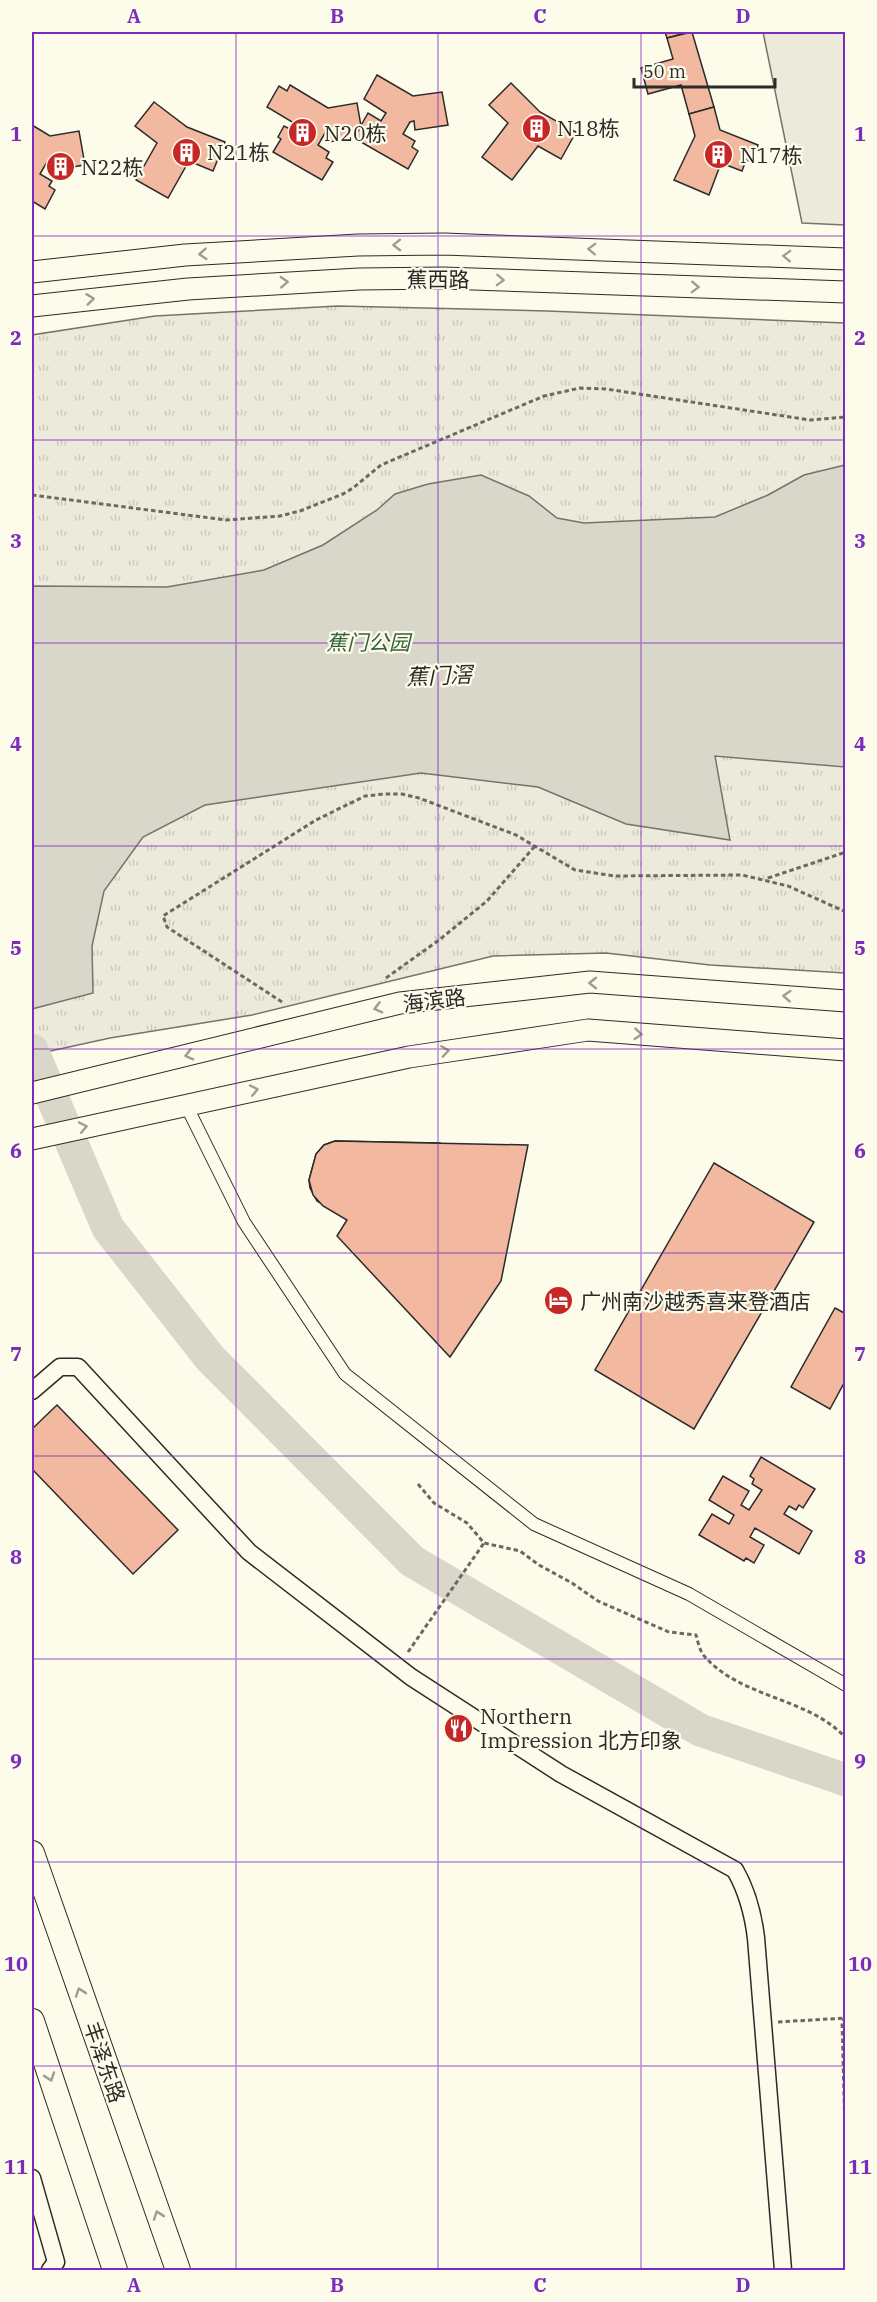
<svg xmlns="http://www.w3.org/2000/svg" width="877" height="2302" viewBox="0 0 877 2302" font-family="'IBM Plex Serif','Noto Sans SC',serif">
	<defs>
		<pattern id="park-tufts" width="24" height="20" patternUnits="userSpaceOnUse" patternTransform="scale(1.5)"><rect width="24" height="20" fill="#ecebdb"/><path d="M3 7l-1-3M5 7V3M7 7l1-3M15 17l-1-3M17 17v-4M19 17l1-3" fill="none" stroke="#cbcabc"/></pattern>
	</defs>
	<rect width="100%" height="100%" fill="#fdfbea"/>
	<path fill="#ecebdb" stroke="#74746e" stroke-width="1.5" d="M763 32H845V225L802 223Z"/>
	<path fill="url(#park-tufts)" stroke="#74746e" stroke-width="1.5" d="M338 306 547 311 845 323V973L710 965 606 953 493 956 252 1015 110 1038 32 1055V335L155 316Z"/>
	<path fill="#d8d7c9" stroke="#74746e" stroke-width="1.5" d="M845 465V767L715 756 730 840 626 824 538 787 421 773 205 805 143 837 104 891 92 946 93 993 32 1009V586L167 587 264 570 323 545 377 510 395 494 428 484 481 475 529 496 557 518 584 523 715 517 768 495 804 475Z"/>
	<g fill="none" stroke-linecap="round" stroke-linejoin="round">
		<path stroke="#d8d7c9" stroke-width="33" d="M32 1050 108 1228 210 1358 412 1561 700 1730 846 1780"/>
	</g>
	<g fill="#f2b8a0" stroke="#2b2b2b" stroke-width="1.5">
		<path d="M665 32H689L667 38Z"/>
		<path d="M692 32 714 107 689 114 681 85 648 94 641 68 673 59 667 38Z"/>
		<path d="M377 75 413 96 442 92 448 125 415 130 414 121 410 122 403 134 415 141 412 147 418 151 408 169 354 138 368 113 381 121 386 113 364 99Z"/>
		<path d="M511 83 540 112 576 132 561 159 538 146 512 180 482 157 508 123 489 105Z"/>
		<path d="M290 85 328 108 357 103 361 126 354 138 329 142 328 133H325L318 145 329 152 326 158 333 162 322 180 273 152 281 139 278 137 284 126 296 132 299 126 267 107 279 86 287 91Z"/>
		<path d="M154 102 187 127 225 142 213 171 189 161 168 198 136 180 157 143 135 126Z"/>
		<path d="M714 107 720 130 758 145 752 162 746 160 742 171 721 163 709 195 674 180 695 136 689 114Z"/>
		<path d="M32 125 50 136 79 131 85 165 52 170 51 161 47 162 40 174 52 181 49 186 55 190 45 209 32 201Z"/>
		<path d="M335 1141 440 1143 450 1150 451 1158 423 1255 419 1258 411 1257 317 1201 310 1188 309 1180 316 1154 324 1145Z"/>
		<path d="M335 1141 528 1145 501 1281 450 1357 337 1236 347 1220 323 1206 313 1195 309 1180 316 1154 324 1145Z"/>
		<path d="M714 1163 814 1222 694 1429 595 1370Z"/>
		<path d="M835 1308 846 1314V1386L843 1385 830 1409 791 1387Z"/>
		<path d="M57 1405 178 1530 133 1574 32 1469V1429Z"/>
		<path d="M761 1457 815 1489 803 1508 799 1505 796 1510 789 1506 784 1514 812 1531 799 1554 755 1528 750 1537 764 1545 754 1563 746 1558 744 1561 699 1535 712 1514 729 1524 734 1515 709 1500 723 1476 749 1491 741 1505 749 1510 762 1490 752 1484 754 1479 750 1476Z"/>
	</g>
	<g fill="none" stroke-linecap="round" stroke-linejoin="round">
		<defs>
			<path id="pedestrian" d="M186 1105 244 1222 345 1374 534 1524 689 1594 846 1685"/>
			<g id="minor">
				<path d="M32 1391 60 1367H78L249 1552 411 1677 561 1774 735 1870C747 1891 753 1913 756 1938L783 2270"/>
				<path d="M32 2178 56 2262 50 2270"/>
			</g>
			<g id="tertiary">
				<path d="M32 272 185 255 358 245 444 244 846 259"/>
				<path d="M32 306 188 289 359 279 443 278 846 292"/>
				<path d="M32 1093 400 1003 590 982 846 1001"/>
				<path d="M32 1139 409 1057 588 1030 846 1050"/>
			</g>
			<g id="secondary">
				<path d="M32 1853 178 2270"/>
				<path d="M32 2021 115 2270"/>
			</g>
		</defs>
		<use href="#pedestrian" stroke="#2b2b2b" stroke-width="14"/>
		<use href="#minor" stroke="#2b2b2b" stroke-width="19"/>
		<use href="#tertiary" stroke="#2b2b2b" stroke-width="23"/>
		<use href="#secondary" stroke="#2b2b2b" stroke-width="26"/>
		<g stroke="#6a6964" stroke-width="3" stroke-dasharray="4.5 3" stroke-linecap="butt">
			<path d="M32 495 226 520 280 516 300 511 343 494 353 488 381 465 544 396 580 388 606 389 810 420 846 417"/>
			<path d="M768 878 846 852"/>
			<path d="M386 978 439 940 487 901 535 846"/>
			<path d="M282 1002 167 927 163 916 316 820 365 796 384 794H402L419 798 516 835 575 870 615 876 742 875 788 886 846 912"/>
			<path d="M418 1484 434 1503 467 1523 484 1543 520 1551 539 1565 572 1583 598 1601 669 1632 696 1635C698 1642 700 1652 705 1657 743 1699 808 1697 846 1738"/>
			<path d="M408 1652 484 1543"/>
			<path d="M846 2018 842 2021 846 2167"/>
			<path d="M778 2022 846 2018"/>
		</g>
		<use href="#pedestrian" stroke="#fdfbea" stroke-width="12"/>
		<use href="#minor" stroke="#fdfbea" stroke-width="16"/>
		<use href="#tertiary" stroke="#fdfbea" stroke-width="21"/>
		<use href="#secondary" stroke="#fdfbea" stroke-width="24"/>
	</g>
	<defs><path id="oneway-chevron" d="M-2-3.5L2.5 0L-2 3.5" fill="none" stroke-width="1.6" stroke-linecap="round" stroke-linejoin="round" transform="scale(1.5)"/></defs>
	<g stroke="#9e9d94">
		<use href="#oneway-chevron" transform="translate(397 245) rotate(179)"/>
		<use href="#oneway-chevron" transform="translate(592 249) rotate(-178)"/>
		<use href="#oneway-chevron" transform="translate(203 254) rotate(176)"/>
		<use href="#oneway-chevron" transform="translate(787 256) rotate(-178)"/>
		<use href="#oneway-chevron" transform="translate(500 280) rotate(2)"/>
		<use href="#oneway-chevron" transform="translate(284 282) rotate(-3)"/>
		<use href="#oneway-chevron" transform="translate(695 287) rotate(2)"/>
		<use href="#oneway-chevron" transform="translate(90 299) rotate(-7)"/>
		<use href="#oneway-chevron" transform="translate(593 983) rotate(-180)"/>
		<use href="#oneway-chevron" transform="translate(787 996) rotate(-176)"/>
		<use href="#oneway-chevron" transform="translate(378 1008) rotate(166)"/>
		<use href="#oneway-chevron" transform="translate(638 1034) rotate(5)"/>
		<use href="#oneway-chevron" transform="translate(445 1051) rotate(-8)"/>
		<use href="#oneway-chevron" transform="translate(189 1055) rotate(166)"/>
		<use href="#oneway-chevron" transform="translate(254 1090) rotate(-12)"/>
		<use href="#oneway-chevron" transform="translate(83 1127) rotate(-12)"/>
		<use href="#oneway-chevron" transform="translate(80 1992) rotate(-109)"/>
		<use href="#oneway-chevron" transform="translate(50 2077) rotate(71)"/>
		<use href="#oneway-chevron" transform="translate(158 2215) rotate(-109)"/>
	</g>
	<path fill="none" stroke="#7b2cbf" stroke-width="1.5" stroke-opacity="0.55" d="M236 32V2270M438 32V2270M641 32V2270M32 236H846M32 440H846M32 643H846M32 846H846M32 1049H846M32 1253H846M32 1456H846M32 1659H846M32 1862H846M32 2066H846"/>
	<defs>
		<symbol id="building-disc" viewBox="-11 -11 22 22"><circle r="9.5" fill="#c62828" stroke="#fdfbea"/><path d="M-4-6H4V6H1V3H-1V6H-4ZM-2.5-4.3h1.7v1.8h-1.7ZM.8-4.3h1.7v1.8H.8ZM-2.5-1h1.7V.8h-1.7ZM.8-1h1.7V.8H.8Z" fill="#fff"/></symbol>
		<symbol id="hotel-disc" viewBox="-11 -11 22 22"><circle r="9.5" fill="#c62828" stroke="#fdfbea"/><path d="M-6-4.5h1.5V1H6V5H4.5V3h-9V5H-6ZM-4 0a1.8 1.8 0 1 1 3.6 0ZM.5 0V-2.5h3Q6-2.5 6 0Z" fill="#fff"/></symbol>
		<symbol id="restaurant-disc" viewBox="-11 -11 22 22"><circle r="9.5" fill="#c62828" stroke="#fdfbea"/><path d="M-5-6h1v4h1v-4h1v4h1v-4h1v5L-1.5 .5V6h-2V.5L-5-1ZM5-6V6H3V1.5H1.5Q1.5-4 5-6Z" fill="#fff"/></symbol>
	</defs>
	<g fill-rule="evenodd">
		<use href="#building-disc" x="520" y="112" width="33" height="33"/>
		<use href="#building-disc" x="286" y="116" width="33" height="33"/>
		<use href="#building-disc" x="170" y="136" width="33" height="33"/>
		<use href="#building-disc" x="702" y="138" width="33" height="33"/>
		<use href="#building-disc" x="44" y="150" width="33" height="33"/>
		<use href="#hotel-disc" x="542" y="1284" width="33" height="33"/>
		<use href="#restaurant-disc" x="442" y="1712" width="33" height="33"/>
	</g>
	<g text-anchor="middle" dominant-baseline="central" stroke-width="4.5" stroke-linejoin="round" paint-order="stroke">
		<g font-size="21" fill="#2b2b2b" stroke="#fdfbea" text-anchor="start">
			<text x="557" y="128">N18栋</text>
			<text x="324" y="133">N20栋</text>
			<text x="207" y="152">N21栋</text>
			<text x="740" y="155">N17栋</text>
			<text x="81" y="167">N22栋</text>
			<text x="580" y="1301">广州南沙越秀喜来登酒店</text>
			<text x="480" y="1716">Northern<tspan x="480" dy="24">Impression 北方印象</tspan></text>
		</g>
		<g font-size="21" fill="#2b2b2b" stroke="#fdfbea">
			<text x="438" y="279">蕉西路</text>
			<text transform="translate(434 1000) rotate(-7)">海滨路</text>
			<text transform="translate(105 2062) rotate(71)">丰泽东路</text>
		</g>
		<g font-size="21" font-style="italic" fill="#34623c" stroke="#fdfbea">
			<text x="368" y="642">蕉门公园</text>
		</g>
		<g font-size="22" font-style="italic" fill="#2b2b2b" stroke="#fdfbea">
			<text transform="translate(439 675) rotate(-2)">蕉门滘</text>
		</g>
	</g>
	<rect width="877" height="2302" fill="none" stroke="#fdfbea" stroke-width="66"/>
	<path d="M634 78v9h141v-9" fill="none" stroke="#2b2b2b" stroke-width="3"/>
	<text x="643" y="78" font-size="18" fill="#2b2b2b" stroke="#fdfbea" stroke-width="4.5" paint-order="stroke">50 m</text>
	<rect x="33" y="33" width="811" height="2236" fill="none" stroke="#7b2cbf" stroke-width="2"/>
	<g font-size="20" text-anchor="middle" font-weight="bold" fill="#7b2cbf">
		<text x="134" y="23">A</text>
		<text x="337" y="23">B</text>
		<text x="540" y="23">C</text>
		<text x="743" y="23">D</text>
		<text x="16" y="141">1</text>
		<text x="860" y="141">1</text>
		<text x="16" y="345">2</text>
		<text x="860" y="345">2</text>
		<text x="16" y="548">3</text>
		<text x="860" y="548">3</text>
		<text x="16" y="751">4</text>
		<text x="860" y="751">4</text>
		<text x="16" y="955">5</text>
		<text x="860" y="955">5</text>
		<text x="16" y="1158">6</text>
		<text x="860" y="1158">6</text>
		<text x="16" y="1361">7</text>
		<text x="860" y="1361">7</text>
		<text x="16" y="1564">8</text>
		<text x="860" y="1564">8</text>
		<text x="16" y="1768">9</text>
		<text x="860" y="1768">9</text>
		<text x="16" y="1971">10</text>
		<text x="860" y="1971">10</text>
		<text x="16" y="2174">11</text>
		<text x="860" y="2174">11</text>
		<text x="134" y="2292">A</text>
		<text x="337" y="2292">B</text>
		<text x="540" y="2292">C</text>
		<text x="743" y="2292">D</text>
	</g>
</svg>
